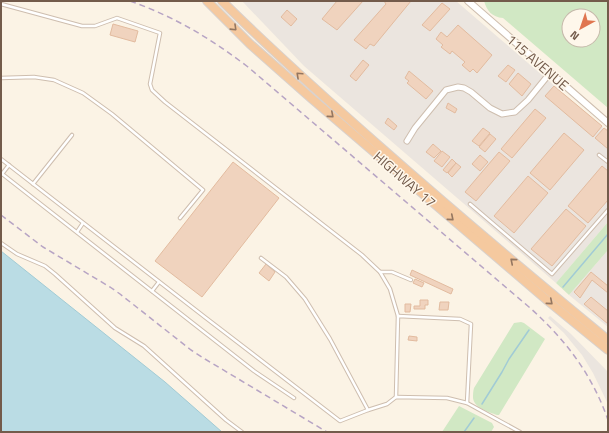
<svg xmlns="http://www.w3.org/2000/svg" width="609" height="433" viewBox="0 0 609 433" font-family="'Titillium Web',sans-serif">
	<rect width="100%" height="100%" fill="#fbf3e5"/>
	<g fill="#ebe5df">
		<path d="M242 1H456L608 132V222L556 283 304 66Z"/>
		<path d="M608 250V327L569 295Z"/>
		<path d="M550 316 571 334 608 372V404L593 373 582 355 564 333 548 318Z"/>
	</g>
	<g fill="#d1e8c4" fill-rule="evenodd">
		<path d="M484 1H608V108L503 18C492 17 487 11 484 1ZM569 16H593V40H569Z"/>
		<path d="M608 222V250L569 295 556 283Z"/>
		<path d="M521 322 524 323 545 339 499 415H497C489 412 474 408 473 398 473 395 473 391 474 388L514 323Z"/>
		<path d="M459 406 492 423 494 427 491 432H442Z"/>
	</g>
	<path fill="#badce4" stroke="#a1cbd5" d="M1 251 165 382 222 432H1Z"/>
	<g fill="none" stroke-linecap="round" stroke-linejoin="round">
		<g stroke="#a1cbd5" stroke-width="1.5">
			<path d="M563 287 608 234"/>
			<path d="M482 404 502 372 509 359 529 330"/>
			<path d="M464 432 474 418"/>
		</g>
	</g>
	<g fill="#f0d3be" stroke="#e2bb9f">
		<path d="M337 1H363L337 30 322 19Z"/>
		<path d="M384 1H411L374 46 370 44 366 49 354 40 386 4Z"/>
		<path d="M442 3 450 9 430 31 422 25Z"/>
		<path d="M287 10 297 19 291 26 281 17Z"/>
		<path d="M113 24 138 31 135 42 110 35Z"/>
		<path d="M458 25 492 55 477 73 473 69 470 72 462 65 465 62 452 51 450 54 441 47 443 45 436 39 441 32 447 37Z"/>
		<path d="M363 60 369 65 356 81 350 76Z"/>
		<path d="M508 65 515 70 506 82 498 76Z"/>
		<path d="M409 71 433 91 426 99 407 83 409 81 405 78Z"/>
		<path d="M518 73 531 84 522 96 509 84Z"/>
		<path d="M554 86 602 126 593 137 545 96Z"/>
		<path d="M448 103 457 109 455 113 446 108Z"/>
		<path d="M535 109 546 118 512 158 501 149Z"/>
		<path d="M388 118 397 126 394 130 385 123Z"/>
		<path d="M483 128 490 133 479 146 472 141Z"/>
		<path d="M604 128 608 131V149L595 138Z"/>
		<path d="M564 133 584 150 550 190 530 173Z"/>
		<path d="M490 134 496 139 485 152 479 147Z"/>
		<path d="M433 144 441 151 434 158 426 152Z"/>
		<path d="M442 151 450 157 442 167 434 161Z"/>
		<path d="M499 152 510 161 476 201 465 192Z"/>
		<path d="M480 155 488 162 480 171 472 164Z"/>
		<path d="M452 159 456 163 447 173 443 170Z"/>
		<path d="M233 162 279 198 202 297 155 261Z"/>
		<path d="M456 163 461 167 452 177 448 173Z"/>
		<path d="M602 166 608 171V200L588 223 568 206Z"/>
		<path d="M528 176 548 193 514 233 494 216Z"/>
		<path d="M566 209 586 226 552 266 531 249Z"/>
		<path d="M266 264 275 272 269 281 259 273Z"/>
		<path d="M412 270 453 289 451 294 410 275Z"/>
		<path d="M591 272 608 286V293L592 280 580 298 574 292Z"/>
		<path d="M415 279 424 283 422 287 413 283Z"/>
		<path d="M591 297 608 311V324L584 304Z"/>
		<path d="M420 300H428V305H425V309H414V306H420Z"/>
		<path d="M440 302H449L448 310H439Z"/>
		<path d="M405 304H411L410 312H405Z"/>
		<path d="M409 336 417 337V341L408 340Z"/>
	</g>
	<g fill="none" stroke-linecap="round" stroke-linejoin="round">
		<defs>
			<g id="service">
				<path d="M1 4 82 26H95L117 18 160 33 150 84 152 90 165 102 362 255 380 272 390 289 398 316"/>
				<path d="M1 78 34 77 54 80 83 93 112 114 203 190 180 218"/>
				<path d="M599 155 608 162"/>
				<path d="M1 159 206 318 340 421 368 410"/>
				<path d="M1 173 254 371 294 398"/>
				<path d="M2 174 9 165"/>
				<path d="M33 184 72 135"/>
				<path d="M470 204 552 274 608 210"/>
				<path d="M77 232 83 223"/>
				<path d="M1 243 17 254 45 266 55 274 115 328 144 346 226 420 242 432"/>
				<path d="M261 258 286 277 305 299 330 339 368 410 387 404 396 397 447 398 467 403 520 432"/>
				<path d="M380 272H392L411 280"/>
				<path d="M152 291 159 282"/>
				<path d="M396 397 398 316 460 319 471 324 467 403"/>
			</g>
			<path id="minor" d="M407 141 415 128 446 90 458 87 464 88 471 92 490 108 502 114 515 112 528 100 550 73"/>
			<path id="tertiary" d="M468 1 608 123"/>
			<g id="trunk">
				<path d="M207 1 250 44 311 98 548 301 608 350"/>
				<path d="M222 1C272 51 325 98 377 144 453 211 530 276 608 340"/>
			</g>
		</defs>
		<use href="#service" stroke="#cebeaf" stroke-width="4.5"/>
		<use href="#minor" stroke="#cebeaf" stroke-width="7"/>
		<use href="#tertiary" stroke="#cebeaf" stroke-width="8"/>
		<use href="#trunk" stroke="#d8d1cd" stroke-width="10"/>
		<use href="#service" stroke="#fff" stroke-width="2.5"/>
		<use href="#minor" stroke="#fff" stroke-width="5"/>
		<use href="#tertiary" stroke="#fff" stroke-width="6"/>
		<use href="#trunk" stroke="#f5c99f" stroke-width="8"/>
		<g stroke="#b7a4c4" stroke-width="1.5" stroke-dasharray="6 4" stroke-linecap="butt">
			<path d="M130 1C175 17 210 38 248 67L529 307C565 339 592 374 608 420"/>
			<path d="M1 215 43 247 110 287 120 294 191 350 205 359 327 432"/>
		</g>
	</g>
	<defs><path id="oneway-chevron" d="M-2-3.5L2.5 0L-2 3.5" fill="none" stroke-width="1.6" stroke-linecap="round" stroke-linejoin="round"/></defs>
	<g stroke="#947660">
		<use href="#oneway-chevron" transform="translate(234 28) rotate(44)"/>
		<use href="#oneway-chevron" transform="translate(299 75) rotate(-137)"/>
		<use href="#oneway-chevron" transform="translate(331 115) rotate(41)"/>
		<use href="#oneway-chevron" transform="translate(451 218) rotate(40)"/>
		<use href="#oneway-chevron" transform="translate(513 261) rotate(-140)"/>
		<use href="#oneway-chevron" transform="translate(550 302) rotate(40)"/>
	</g>
	<g text-anchor="middle" dominant-baseline="central" stroke-width="3" stroke-linejoin="round" paint-order="stroke">
		<g font-size="14" fill="#735b4b" stroke="#fef7eb">
			<text transform="translate(538 62) rotate(41)">115 AVENUE</text>
			<text transform="translate(405 179) rotate(41)">HIGHWAY 17</text>
		</g>
	</g>
	<rect width="609" height="433" fill="none" stroke="#735b4b" stroke-width="4"/>
	<g transform="translate(581 28) rotate(220)"><circle r="19" fill="#fef7eb" stroke="#c6b9ab"/>
	<path d="M0-3L7 15L0 10L-7 15Z" fill="#e0754f"/>
	<text y="-6" font-size="11" font-weight="bold" text-anchor="middle" fill="#735b4b">N</text>
	</g>
</svg>
